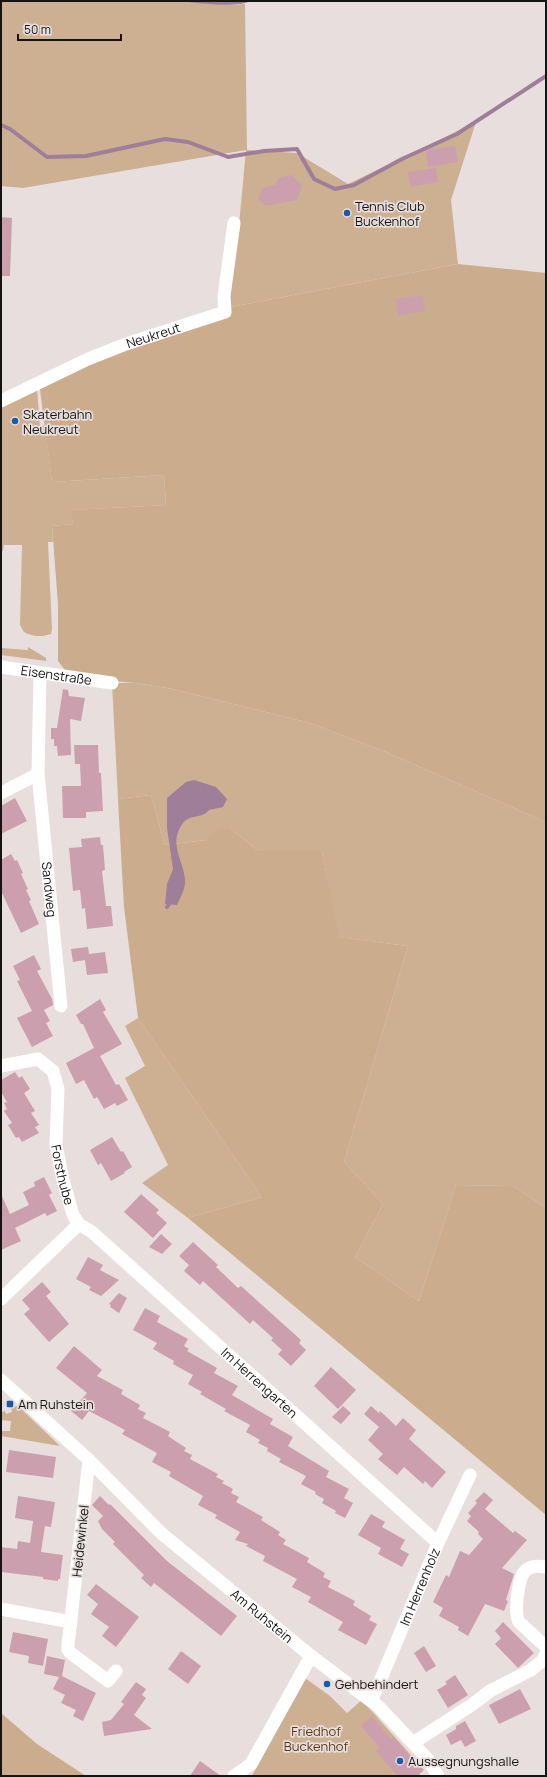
<svg xmlns="http://www.w3.org/2000/svg" width="547" height="1777" viewBox="0 0 547 1777" font-family="Manrope,sans-serif">
	<rect width="100%" height="100%" fill="#e8dede"/>
	<g fill="#ccb091">
		<path d="M1 1H175L233 5 245 4 247 150 297 153 348 184 476 122 451 200 458 264 225 308 239 225 246 150 23 188 1 186Z"/>
		<path d="M37 389 40 427 45 425 52 482 164 475 166 505 72 510 73 524 52 526 53 542H48L52 629 51 634C42 637 32 637 24 632L20 625 22 545H4L3 551H1V405Z"/>
		<path d="M28 647 46 658V661L1 655V648L28 650Z"/>
		<path d="M112 683H136L173 689 310 723 386 752 546 822V1208L513 1186 456 1185 419 1301 355 1257 383 1204 344 1162 408 946 338 937 322 851H258L231 829 206 840 165 845 151 795 118 799Z"/>
		<path d="M138 1018 262 1197 188 1218 142 1183 168 1165 125 1078 145 1066 125 1026Z"/>
		<path d="M18 1406 60 1446 1 1436V1431H10L11 1421 1 1420 2 1412 5 1411 6 1414 12 1412 11 1408Z"/>
		<path d="M305 1678 330 1696 347 1713 362 1700 424 1770 419 1774 421 1776H252Z"/>
	</g>
	<g fill="#cbad8d">
		<path d="M458 264 546 273V822L386 752 310 723 173 689 136 683 71 678 58 661V604L52 526 73 524 71 510 166 505 164 475 52 482 39 382 225 308Z"/>
		<path d="M151 795 165 845 206 840 220 828 231 829 258 851H322L339 937 408 946 344 1162 383 1204 355 1257 419 1301 456 1185 513 1186 546 1208V1515L188 1218 262 1197 138 1018 124 907 118 799Z"/>
		<path d="M1 1713 37 1744 86 1776H1Z"/>
	</g>
	<g fill="#9f7e9a">
		<path d="M175 1H250C237 9 193 2 175 1Z"/>
		<path d="M194 780 216 787 227 799 223 807 209 810C202 819 190 814 183 823 168 843 183 859 185 879 186 888 181 896 177 905L165 904 167 884 173 869 167 828V798L186 782Z"/>
	</g>
	<g fill="none" stroke-linecap="round" stroke-linejoin="round">
		<g stroke="#9f7e9a" stroke-width="4">
			<path d="M1 125 10 129 47 157 86 156 165 139 188 142 228 157 264 151 297 149 314 179 335 189 354 185 402 159 457 134 546 76"/>
			<path d="M167 907 169 904"/>
		</g>
	</g>
	<g fill="#cc9faf">
		<path d="M455 146 458 162 428 167 426 150Z"/>
		<path d="M436 168 438 182 410 187 408 172Z"/>
		<path d="M292 175 302 186 297 200 265 206 258 198 262 188 275 185 278 178Z"/>
		<path d="M1 217 12 218 10 276H1Z"/>
		<path d="M423 295 425 311 398 316 396 299Z"/>
		<path d="M63 689 68 690 69 696 85 698 81 721 70 719 71 755 58 756 57 746H54V739H51V728H57Z"/>
		<path d="M74 745H98L99 773H101L103 811 86 812V818H63L62 786H81L80 764H75Z"/>
		<path d="M15 798 27 821 1 834V806Z"/>
		<path d="M100 837 101 845H103L105 870 102 871 106 906H111L113 926 87 929 85 908 82 909 80 890 73 891 69 848 82 847 81 839Z"/>
		<path d="M11 854 15 861 17 860 23 873 21 874 28 889 26 890 31 900 29 901 39 924 21 933 1 891V860Z"/>
		<path d="M88 947 89 954 105 952 108 973 87 975 85 960 73 962 71 949Z"/>
		<path d="M34 955 41 969 37 971 52 999 53 1005 44 1010 50 1021 46 1023 53 1036 32 1047 17 1018 32 1011 17 981 20 980 13 966Z"/>
		<path d="M100 999 106 1010 103 1012 122 1044 100 1056 116 1085 119 1084 128 1100 117 1106 115 1103 104 1109 97 1097 94 1099 84 1080 76 1084 66 1063 94 1048 83 1024H81L76 1015Z"/>
		<path d="M15 1072 19 1078 22 1076 30 1089 24 1093 35 1111 31 1113 39 1125 35 1127 39 1133 22 1142 19 1137 16 1138 8 1125 12 1123 4 1111 7 1109 4 1103 7 1102 1 1092V1080Z"/>
		<path d="M112 1137 121 1152 123 1151 132 1167 124 1172 125 1173 111 1181 101 1163 98 1165 90 1150Z"/>
		<path d="M44 1177 52 1193 49 1195 57 1211 47 1216 45 1213 15 1228 21 1241 1 1250V1194L10 1214 29 1205 23 1192 35 1186 34 1182Z"/>
		<path d="M141 1194 159 1210 156 1213 167 1223 153 1238 124 1212Z"/>
		<path d="M161 1234 172 1244 162 1254 149 1247Z"/>
		<path d="M193 1242 218 1265 216 1267 238 1288 241 1286 301 1340 299 1343 306 1350 291 1366 278 1354 282 1350 271 1340 273 1338 253 1320 250 1324 203 1281 200 1285 184 1271 189 1265 179 1256Z"/>
		<path d="M88 1257 103 1265 100 1270 119 1280 101 1296 89 1290 91 1287 76 1279Z"/>
		<path d="M42 1282 51 1292 46 1296 69 1324 49 1342 24 1314 30 1309 22 1300Z"/>
		<path d="M119 1293 127 1298 119 1313 110 1307 111 1305 109 1304Z"/>
		<path d="M145 1308 160 1316 157 1322 188 1339 184 1346 189 1349 187 1351 217 1368 214 1373 238 1386 232 1395 273 1419 270 1424 293 1437 288 1446 329 1471 326 1477 349 1489 344 1498 353 1503 345 1518 335 1513 336 1511 322 1503 324 1499 315 1494 316 1492 301 1484 306 1476 279 1462 281 1459 267 1451 268 1448 258 1443 260 1440 246 1432 250 1425 224 1411 226 1409 200 1394 202 1392 188 1384 193 1375 173 1364 174 1361 153 1349 157 1343 133 1330Z"/>
		<path d="M74 1346 102 1370 97 1376 123 1390 121 1394 140 1405 138 1409 146 1413 143 1418 170 1432 168 1436 186 1448 184 1451 192 1455 190 1459 218 1474 216 1477 224 1481 222 1483 233 1489 231 1493 239 1497 236 1502 263 1517 261 1520 280 1532 278 1535 286 1540 283 1544 309 1558 307 1562 325 1573 323 1577 331 1581 328 1587 355 1601 353 1605 371 1616 369 1620 377 1624 366 1645 338 1630 343 1622 308 1602 311 1597 292 1587 297 1579 263 1561 265 1556 246 1546 248 1544 235 1540 240 1532 215 1518 217 1515 198 1505 203 1496 169 1476 171 1472 152 1462 157 1453 122 1434 125 1430 89 1411 82 1420 71 1411 87 1393 56 1368Z"/>
		<path d="M331 1367 356 1390 338 1409 314 1386Z"/>
		<path d="M343 1406 351 1413 341 1424 332 1417Z"/>
		<path d="M371 1406 379 1413 380 1411 396 1426 403 1418 416 1430 409 1439 446 1472 432 1488 425 1481 423 1484 404 1467 397 1475 378 1459 383 1454 368 1440 379 1427 364 1414Z"/>
		<path d="M9 1450 56 1457 53 1478 6 1472Z"/>
		<path d="M484 1492 493 1500 485 1509 513 1533 515 1531 527 1540 502 1568 514 1574 506 1600 508 1601 504 1611 485 1604 468 1636 458 1630 459 1627 439 1616 443 1608 433 1602 446 1575 449 1577 460 1551 469 1555 483 1539 478 1534 479 1532 467 1521 471 1516 468 1513 477 1503 475 1501Z"/>
		<path d="M18 1496 55 1502 51 1527 45 1526 41 1552 63 1555 60 1579H58V1581L43 1579V1577L1 1572V1547L17 1549 18 1541 30 1543 33 1521 15 1518Z"/>
		<path d="M100 1496 109 1505 110 1504 167 1561 237 1616 221 1636 154 1583 151 1587 141 1578 144 1575 113 1544 115 1542 102 1529 98 1521 103 1516 92 1505Z"/>
		<path d="M371 1514 385 1522 382 1527 405 1540 400 1549 409 1554 402 1567 378 1554 381 1548 358 1535Z"/>
		<path d="M96 1584 139 1617 116 1647 102 1636 109 1627 91 1614 98 1604 87 1595Z"/>
		<path d="M503 1622 534 1653 518 1668 495 1644 501 1638 495 1631Z"/>
		<path d="M13 1632 48 1639 43 1666 28 1663 29 1656 9 1652Z"/>
		<path d="M424 1646 436 1666 426 1672 414 1653Z"/>
		<path d="M181 1651 201 1666 188 1684 168 1669Z"/>
		<path d="M47 1656 65 1660 62 1676 96 1693 83 1721 73 1716 76 1710 61 1703 65 1695 53 1689 59 1677 44 1674Z"/>
		<path d="M455 1675 468 1695 448 1708 437 1690 447 1684 445 1682Z"/>
		<path d="M136 1682 146 1689 142 1695 146 1698 134 1715 152 1729 104 1736 102 1722 111 1720 124 1704 121 1702Z"/>
		<path d="M520 1689 531 1709 499 1724 489 1705Z"/>
		<path d="M372 1716 391 1739 393 1737 423 1771 417 1776H398L376 1751 380 1748 361 1726Z"/>
		<path d="M465 1721 476 1741 465 1747 461 1740 451 1745 446 1735 456 1729V1726Z"/>
		<path d="M200 1761 221 1776H190Z"/>
	</g>
	<g fill="none" stroke-linecap="round" stroke-linejoin="round">
		<g stroke="#fff" stroke-width="13">
			<path id="s1" d="M1 401 88 359 126 344 225 312 224 296 234 223"/>
			<path id="s2" d="M1 667 112 683"/>
			<path id="s3" d="M40 674 38 774 61 1006"/>
			<path d="M1 793 38 774"/>
			<path id="s4" d="M1 1066 38 1059 53 1071 58 1089 56 1145 63 1180 73 1215 79 1224 92 1232 438 1543"/>
			<path d="M1 1299 79 1224"/>
			<path id="s5" d="M1 1380 89 1460 161 1533 311 1656 379 1707 413 1743 429 1761 438 1776"/>
			<path d="M89 1460 68 1645V1650L72 1654 108 1681 116 1671"/>
			<path d="M546 1567C539 1566 531 1565 525 1571 518 1578 514 1613 519 1622L546 1647"/>
			<path d="M1 1609 71 1622"/>
			<path id="s6" d="M372 1700 438 1543 470 1475"/>
			<path d="M413 1743 473 1704 490 1691 531 1670 543 1660 546 1653"/>
			<path d="M234 1776 251 1764 311 1656"/>
		</g>
	</g>
	<g fill="#1b59aa" stroke="#e8dede" stroke-width="1.5">
		<circle cx="347" cy="213" r="4"/>
		<circle cx="15" cy="421" r="4"/>
		<rect x="6" y="1400" width="8" height="8" rx="2"/>
		<circle cx="327" cy="1684" r="4"/>
		<circle cx="400" cy="1761" r="4"/>
	</g>
	<g text-anchor="middle" dominant-baseline="central" stroke-width="3.5" stroke-linejoin="round" paint-order="stroke">
		<g font-size="13" fill="#161313" stroke="#e8dede" text-anchor="start">
			<text x="355" y="206">Tennis Club<tspan x="355" dy="15">Buckenhof</tspan></text>
			<text x="23" y="414">Skaterbahn<tspan x="23" dy="15">Neukreut</tspan></text>
			<text x="18" y="1404">Am Ruhstein</text>
			<text x="335" y="1684">Gehbehindert</text>
			<text x="408" y="1761">Aussegnungshalle</text>
		</g>
		<g font-size="13" fill="#161313" stroke="#e8dede">
			<text stroke="none"><textPath href="#s1" startOffset="166">Neukreut</textPath></text>
			<text stroke="none"><textPath href="#s2" startOffset="56">Eisenstraße</textPath></text>
			<text stroke="none"><textPath href="#s3" startOffset="216">Sandweg</textPath></text>
			<text stroke="none"><textPath href="#s4" startOffset="162">Forsthube</textPath></text>
			<text stroke="none"><textPath href="#s4" startOffset="455">Im Herrengarten</textPath></text>
			<text transform="translate(80 1541) rotate(-84)">Heidewinkel</text>
			<text stroke="none"><textPath href="#s6" startOffset="123">Im Herrenholz</textPath></text>
			<text stroke="none"><textPath href="#s5" startOffset="352">Am Ruhstein</textPath></text>
		</g>
		<g font-size="13" fill="#573810" stroke="#e8dede">
			<text x="316" y="1731">Friedhof<tspan x="316" dy="15">Buckenhof</tspan></text>
		</g>
	</g>
	<rect width="547" height="1777" fill="none" stroke="#161313" stroke-width="4"/>
	<path d="M18 34v6h103v-6" fill="none" stroke="#161313" stroke-width="2"/>
	<text x="24" y="34" font-size="12" fill="#161313" stroke="#e8dede" stroke-width="3" paint-order="stroke">50 m</text>
</svg>
